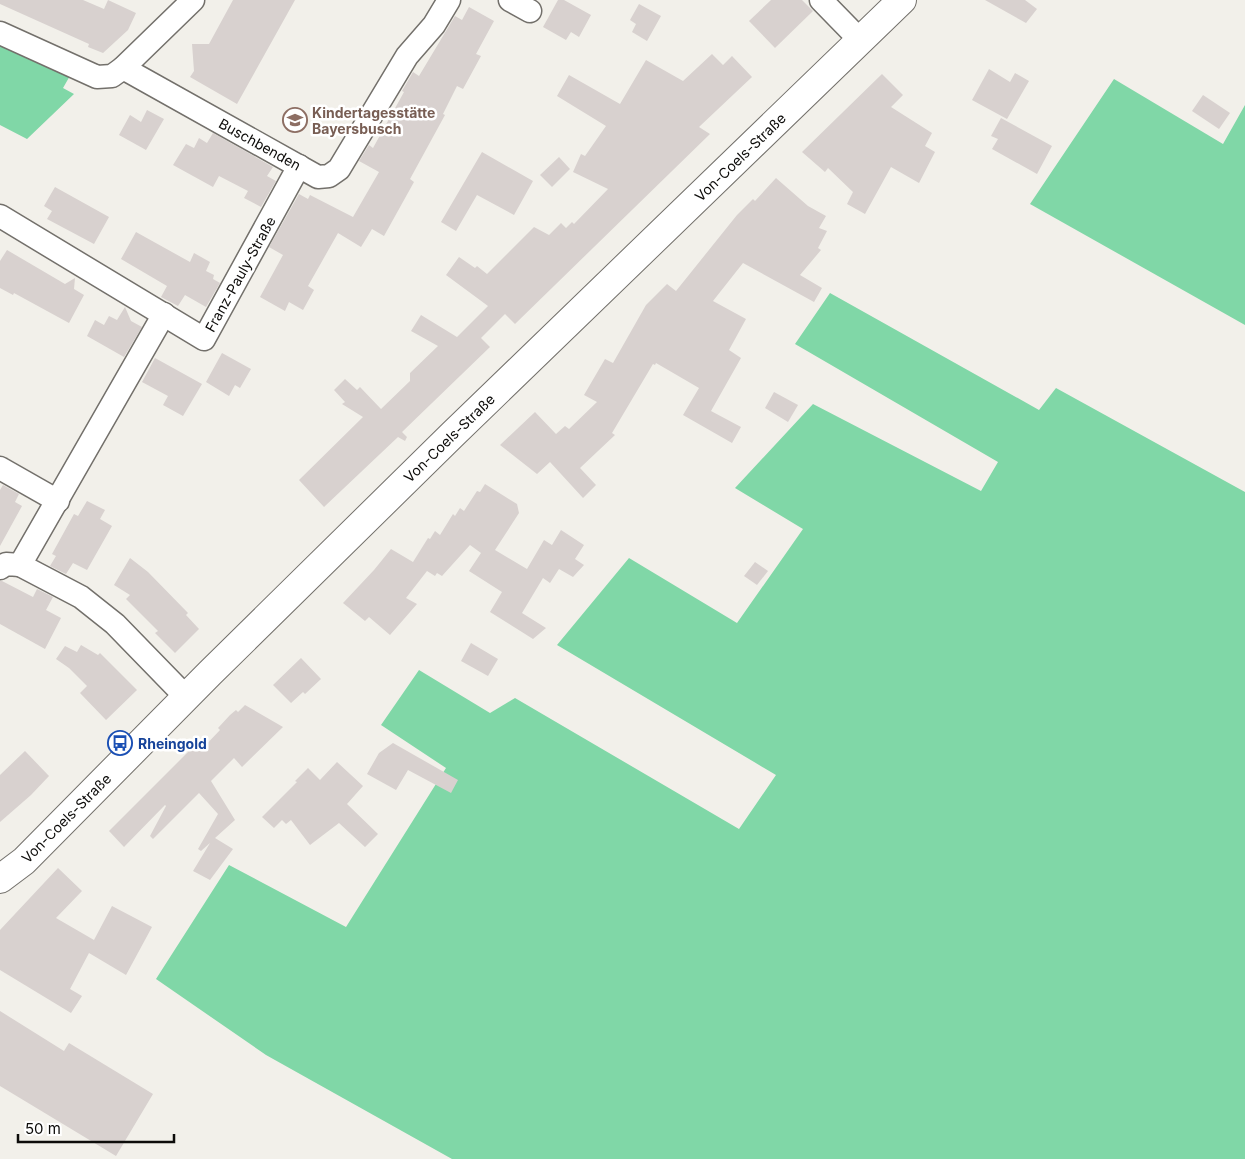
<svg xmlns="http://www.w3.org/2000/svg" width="1245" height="1159" viewBox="0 0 1245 1159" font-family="Inter,sans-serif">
	<rect width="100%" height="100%" fill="#f2f0ea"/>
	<g fill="#80d7a7">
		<path d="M0 44 71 74 63 88 74 94 27 139 0 125Z"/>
		<path d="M1114 79 1223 144 1245 105V325L1030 204Z"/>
		<path d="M830 293 1039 410 1056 388 1245 492V1159H452L266 1055 156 979 229 865 346 927 446 768 381 725 419 670 490 713 515 698 739 829 776 775 557 645 629 558 737 623 803 529 735 488 813 404 981 491 998 462 795 344Z"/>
	</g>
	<g fill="#d8d1cf">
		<path d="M0 0H83L104 9 108 0 136 13 128 30 103 53 88 47 89 44 0 4Z"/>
		<path d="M233 0H295L237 104 190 77 194 71 192 44H209Z"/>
		<path d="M558 0H564L591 15 579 37 571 32 566 40 543 27Z"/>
		<path d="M771 0H802L813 11 775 48 749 21Z"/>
		<path d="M985 0H1025L1037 9 1026 23Z"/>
		<path d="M639 4 661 16 647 41 632 32 636 24 630 20Z"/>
		<path d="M469 7 494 21 476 54 481 56 463 89 457 86 443 114 445 115 410 179 414 182 384 236 372 229 361 247 338 233 308 286 314 290 303 310 289 302 285 311 260 297 283 255 269 247 299 194 308 199 310 195 353 217 379 172 359 161 369 145 373 148 404 92 402 91 413 72 419 76 455 16 462 20Z"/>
		<path d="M712 54 723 65 732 56 752 77 699 127 710 134 515 324 505 314 481 338 490 347 402 432 407 437 405 441 398 437 324 507 299 480 363 417 342 404 345 402 334 390 345 379 357 390 360 387 381 409 410 381V373L438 346 411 331 421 315 457 337 488 306 446 275 459 257 475 268 477 266 487 274 534 227 549 235 561 223 566 228 572 222 574 224 608 189 573 172 581 154 585 156 606 126 557 96 569 75 620 104 646 60 683 81Z"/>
		<path d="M989 69 1010 82 1015 73 1029 81 1007 119 972 100Z"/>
		<path d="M882 74 903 95 891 107 932 133 925 146 935 152 919 183 891 167 865 214 847 204 853 192 828 168 825 172 802 152Z"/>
		<path d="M1203 95 1230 113 1219 129 1192 111Z"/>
		<path d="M147 110 164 119 146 150 119 135 130 115 141 122Z"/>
		<path d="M1001 118 1052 146 1037 174 992 149 998 139 991 136Z"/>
		<path d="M213 133 273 167 267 176 276 181 261 207 244 198 248 191 219 176 213 187 173 165 186 144 194 148 199 138 207 143Z"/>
		<path d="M482 152 533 181 514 215 477 195 456 231 441 222Z"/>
		<path d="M559 157 570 169 552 187 540 175Z"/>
		<path d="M776 178 808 206 826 216 819 228 827 231 818 248 821 250 800 275 822 288 814 302 743 263 713 301 746 319 729 350 741 358 711 411 741 427 732 443 683 415 699 388 656 363 655 365 653 364 612 433 615 435 580 468 596 485 583 498 550 462 537 474 500 445 535 412 556 434 565 426 569 429 597 402 584 395 605 359 613 363 646 305 667 284 676 291 737 215 753 199 755 201Z"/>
		<path d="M55 187 109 217 94 244 47 219 52 211 44 206Z"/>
		<path d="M136 232 190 262 194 253 210 262 206 271 214 275 213 279 220 283 206 307 185 295 178 306 161 297 167 286 121 259Z"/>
		<path d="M7 250 65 284 75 278 74 289 84 295 69 323 14 293 13 295 0 288V261Z"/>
		<path d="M125 307 131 321 142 327 124 357 87 336 95 320 104 325 109 316 117 320Z"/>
		<path d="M222 353 251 369 240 388 235 385 229 396 206 382Z"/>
		<path d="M155 358 202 384 183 416 163 405 168 396 142 382Z"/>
		<path d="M774 392 798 405 788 422 765 408Z"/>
		<path d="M485 484 517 504 519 513 495 550 527 569 544 540 552 545 561 530 584 545 575 559 584 565 573 577 559 569 550 583 543 578 522 613 546 628 533 639 490 612 502 592 469 571 481 553 470 545 442 576 437 573 435 576 427 571 406 598 417 604 390 635 369 617 365 621 343 603 374 570 391 549 413 562 428 538 430 539 435 531 440 535 453 514 455 516 460 508 464 511 477 491 480 492Z"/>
		<path d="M3 485 19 494 15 502 22 506 0 546V490Z"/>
		<path d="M87 501 105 510 100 519 112 526 87 570 73 563 66 574 50 566 56 556 52 554 74 514 78 516Z"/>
		<path d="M130 558 148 572 188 613 186 615 199 629 175 653 155 633 158 631 126 599 130 595 114 585Z"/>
		<path d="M755 562 768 571 757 585 744 576Z"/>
		<path d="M0 581H2L33 597 37 589 53 597 46 610 61 618 45 649 0 624Z"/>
		<path d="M471 643 498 659 488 676 461 661Z"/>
		<path d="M81 645 98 655 100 653 137 690 106 720 80 693 87 686 69 668 56 659 65 646 77 652Z"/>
		<path d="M301 658 321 679 305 694 303 692 291 703 273 685Z"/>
		<path d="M245 705 283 727 242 767 234 758 211 781 235 820 215 838 233 849 210 880 193 871 210 843 201 851 198 849 218 814 199 793 153 839 150 836 166 806 165 805 124 847 109 831 194 746 200 751 220 730 218 728 230 715 236 710 238 712Z"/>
		<path d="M393 743 458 780 451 793 408 770 396 790 367 774 379 753Z"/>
		<path d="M25 751 49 776 31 795 0 822V775Z"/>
		<path d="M337 762 363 786 347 804 378 834 365 847 339 823 310 845 291 820 286 824 282 820 274 828 262 817 297 782 295 781 308 768 320 780Z"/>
		<path d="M58 868 82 891 56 918 94 940 112 906 152 927 126 975 89 953 70 989 82 996 71 1013 0 970V930Z"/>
		<path d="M0 1011 64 1051 69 1043 153 1094 116 1156 0 1086Z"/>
	</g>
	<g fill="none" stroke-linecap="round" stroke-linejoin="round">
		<defs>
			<g id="minor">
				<path d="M510 0 530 11"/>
				<path d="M821 0 861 41"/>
				<path d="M0 33 97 77 112 76 123 68 318 177 329 176 339 169 407 56 434 25 449 0"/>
				<path d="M123 68 193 0"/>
				<path d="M0 216 204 339 299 166"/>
				<path d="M164 314 20 565 81 597 115 624 186 697"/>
				<path d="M0 468 58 501"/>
				<path d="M0 568 6 564 20 565"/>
			</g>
			<path id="secondary" d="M0 879 24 861 210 673 452 435 902 0"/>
		</defs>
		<use href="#minor" stroke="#73706b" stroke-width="25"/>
		<use href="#secondary" stroke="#73706b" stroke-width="30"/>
		<use href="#minor" stroke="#fff" stroke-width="22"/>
		<use href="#secondary" stroke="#fff" stroke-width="28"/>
	</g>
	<defs>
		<symbol id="school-ring" viewBox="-11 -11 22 22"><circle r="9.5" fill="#fff" stroke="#8d6e63" stroke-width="1.5"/><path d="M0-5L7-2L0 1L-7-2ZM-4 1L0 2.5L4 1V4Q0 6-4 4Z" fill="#8d6e63"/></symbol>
		<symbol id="bus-ring" viewBox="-11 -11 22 22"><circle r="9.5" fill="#fff" stroke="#1a4fb4" stroke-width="1.5"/><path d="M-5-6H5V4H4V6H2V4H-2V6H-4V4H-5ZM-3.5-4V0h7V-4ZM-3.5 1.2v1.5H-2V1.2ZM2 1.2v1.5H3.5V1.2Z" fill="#1a4fb4"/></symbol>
	</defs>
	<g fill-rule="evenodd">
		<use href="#school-ring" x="281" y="106" width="28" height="28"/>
		<use href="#bus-ring" x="106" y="729" width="28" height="28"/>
	</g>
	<g text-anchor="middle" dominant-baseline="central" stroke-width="5" stroke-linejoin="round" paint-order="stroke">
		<g font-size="14" font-weight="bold" fill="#785e54" stroke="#fff" text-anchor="start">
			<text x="312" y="112">Kindertagesstätte<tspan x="312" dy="16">Bayersbusch</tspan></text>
		</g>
		<g font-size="14" fill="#0d0c0a" stroke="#fff">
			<text transform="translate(260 144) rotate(29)">Buschbenden</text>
			<text transform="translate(740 157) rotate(-44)">Von-Coels-Straße</text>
			<text transform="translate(240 274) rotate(-61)">Franz-Pauly-Straße</text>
			<text transform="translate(449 438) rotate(-44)">Von-Coels-Straße</text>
			<text transform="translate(66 818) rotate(-45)">Von-Coels-Straße</text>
		</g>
		<g font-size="14" font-weight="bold" fill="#164399" stroke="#fff" text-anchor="start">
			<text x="138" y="743">Rheingold</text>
		</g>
	</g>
	<path d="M18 1134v8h156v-8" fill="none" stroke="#0d0c0a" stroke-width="2.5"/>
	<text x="25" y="1134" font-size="15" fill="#0d0c0a" stroke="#ffffff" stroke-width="4" paint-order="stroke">50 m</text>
</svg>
